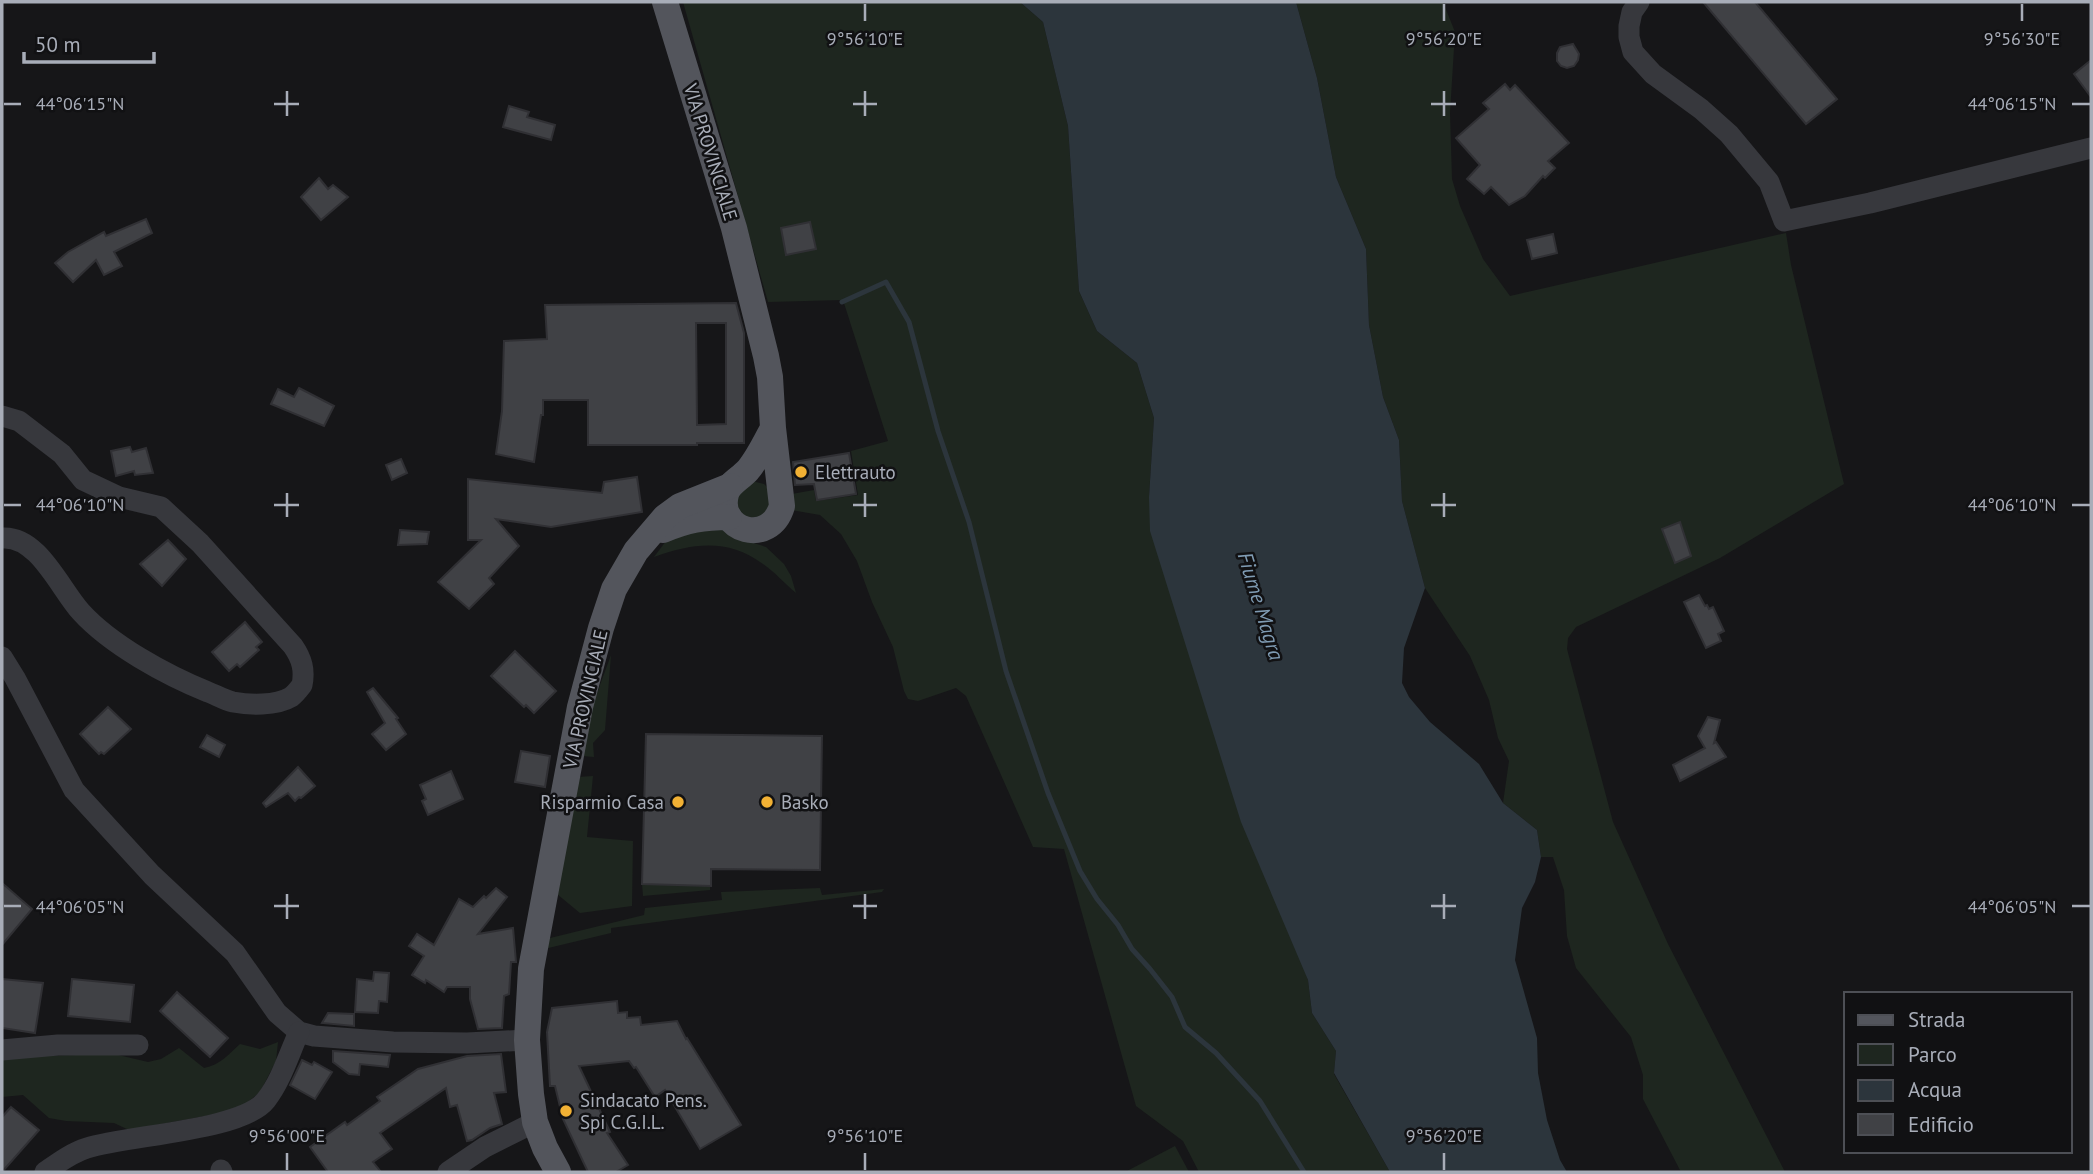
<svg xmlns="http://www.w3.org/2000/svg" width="2093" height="1174" viewBox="0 0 2093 1174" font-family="'PT Sans',sans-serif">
	<rect width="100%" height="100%" fill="#161618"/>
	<g fill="#1e261f">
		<path d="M683 2H1020L1043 22 1068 126 1079 291 1097 331 1137 363 1154 418 1149 497 1308 980 1312 1013 1336 1051 1334 1074 1390 1172H1199L1183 1141 1136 1106 1064 849 1033 847 966 696 956 688 918 701 908 699 904 691 893 647 872 602 857 561 841 534 820 515 791 510 786 495 814 490 816 501 858 495 851 451 888 441 843 300 768 302Z"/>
		<path d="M1296 2H1443L1455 32 1450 113 1452 179 1460 206 1483 259 1510 296 1786 233 1791 265 1844 484 1720 558 1576 627 1568 638 1567 649 1613 822 1668 944 1785 1172H1681L1643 1099V1075L1631 1037 1576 968 1567 936 1564 890 1553 857H1541L1537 830 1503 803 1509 761 1498 738 1489 700 1470 656 1425 588 1402 501 1399 440 1383 397 1369 325 1366 249 1336 177 1317 78Z"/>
		<path d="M752 481 764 484 769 489 772 513 744 523 732 495Z"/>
		<path d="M720 524 741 539 766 547 784 564 791 576 796 593C785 584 775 572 763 564 728 538 693 543 654 557L669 537Z"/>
		<path d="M611 655 605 730 593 743 594 757 582 756 589 715Z"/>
		<path d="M593 776 587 837 633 841 632 906 580 913 557 894 578 777Z"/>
		<path d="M642 884 710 885V890L643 896Z"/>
		<path d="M820 888 822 895 884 889 882 892 611 928V933L540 950 542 940 644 915 645 908 722 900 721 892Z"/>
		<path d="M278 1042 276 1061 260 1092 238 1110 129 1130 114 1123 66 1121 49 1118 23 1095 2 1097V1057L114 1054 148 1062 161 1059 179 1048 204 1068C220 1065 229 1054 240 1044L260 1049Z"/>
		<path d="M1175 1146 1189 1172H1125Z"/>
	</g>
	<path fill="#2c353c" d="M1020 2H1296L1317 78 1336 177 1366 249 1369 325 1383 397 1399 440 1402 501 1425 588 1404 648 1402 683 1409 697 1430 722 1479 764 1503 803 1537 830 1541 857 1535 882 1522 908 1515 960 1537 1038 1538 1073 1547 1120 1560 1160 1567 1172H1390L1334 1073 1336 1051 1312 1013 1308 980 1241 822 1150 531 1149 497 1154 418 1137 363 1097 331 1079 291 1068 126 1043 22Z"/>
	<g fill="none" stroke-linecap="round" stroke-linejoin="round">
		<path stroke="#2c353c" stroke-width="5" d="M842 302 886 282 909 322 938 431 969 522 1006 671 1048 793 1080 871 1097 899 1118 925 1132 949 1150 969 1172 997 1185 1027 1216 1053 1260 1101 1304 1172"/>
	</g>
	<g fill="#404145" stroke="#303034" stroke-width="2" fill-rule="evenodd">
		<path d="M1703 2H1755L1837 99 1806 124Z"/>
		<path d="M1573 44 1579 54 1578 60 1574 66 1567 68 1561 66 1557 61V53L1560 47Z"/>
		<path d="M2091 60V97L2074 74Z"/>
		<path d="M1505 84 1510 90 1515 85 1569 143 1548 161 1555 168 1545 178 1543 176 1525 196 1509 205 1491 187 1484 194 1467 179 1480 165 1456 138 1489 109 1483 103Z"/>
		<path d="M509 106 529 112 527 117 555 125 551 140 503 127Z"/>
		<path d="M319 178 328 189 333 185 348 197 321 220 301 197Z"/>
		<path d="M146 219 152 233 114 252 122 266 104 275 96 260 73 282 55 263 68 252 104 232 106 236Z"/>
		<path d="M810 222 816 249 786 255 781 228Z"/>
		<path d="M1553 234 1557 253 1532 259 1527 240Z"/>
		<path d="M736 303 744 333V443H697V445H588V400H543V415H541L534 462 496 454 502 411 504 341 547 339 545 305ZM696 323H726V424L697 425Z"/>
		<path d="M299 388 334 406 324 426 271 404 278 389 294 397Z"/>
		<path d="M130 447 132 452 146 448 153 473 135 475 134 471 116 476 111 451Z"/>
		<path d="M849 453 856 494 817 500 814 484 795 485 793 462Z"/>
		<path d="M401 459 407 473 392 480 386 465Z"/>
		<path d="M637 477 642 512 551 527 496 519 519 546 489 578 494 584 469 609 438 582 481 540H468V479L602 493 604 482Z"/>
		<path d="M1680 522 1691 556 1675 563 1662 529Z"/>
		<path d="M400 530 429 532 427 544 398 545Z"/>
		<path d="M168 540 186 559 162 586 140 564Z"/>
		<path d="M1699 595 1705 606 1707 605 1709 609 1713 607 1724 631 1718 634 1721 641 1706 648 1684 602Z"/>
		<path d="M245 622 262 642 256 647 259 650 240 667 237 664 229 671 212 652Z"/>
		<path d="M515 651 556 691 534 713 526 705 524 707 491 676Z"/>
		<path d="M373 688 398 718 396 719 406 734 386 750 372 734 385 723 367 692Z"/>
		<path d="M108 707 131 729 104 754 101 752 99 754 80 734Z"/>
		<path d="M1708 717 1720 720 1714 743 1716 742 1726 757 1680 781 1673 765 1705 748 1698 736Z"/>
		<path d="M646 734 822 736 820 870 711 869V886L642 884Z"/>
		<path d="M207 735 225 745 219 757 200 747Z"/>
		<path d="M521 751 550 756 545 787 515 782Z"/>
		<path d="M298 767 315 786 301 798 299 797 295 801 288 793 266 807 263 803Z"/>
		<path d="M451 771 463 799 428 815 422 801 426 799 420 785Z"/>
		<path d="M2 883 32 909 2 945Z"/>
		<path d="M496 888 507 897 478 934 513 928 516 962H511L509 994 504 996 502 1028 478 1029 470 999V987H447L444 992 426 980 425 983 412 975 424 956 409 946 417 934 434 945 459 899 473 907 484 896 486 898Z"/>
		<path d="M374 972 389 973 387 1002 379 1001 378 1013 355 1012 357 979 373 981Z"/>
		<path d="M2 979 43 983 35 1033 2 1028Z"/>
		<path d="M72 979 134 985 130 1022 68 1016Z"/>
		<path d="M177 992 228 1038 210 1057 160 1011Z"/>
		<path d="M617 1001 618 1013 627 1012V1018L640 1017 641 1025 677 1021 686 1039 687 1038 741 1125 700 1149 665 1090 655 1097 636 1067 634 1068 629 1061 579 1066 610 1132 607 1133 628 1165 616 1172H588L563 1119 555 1086H550L547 1032 552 1008Z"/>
		<path d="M328 1013 354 1014V1026L322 1023Z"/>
		<path d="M333 1051 390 1055 388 1067 360 1064 359 1075 349 1074 333 1062Z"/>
		<path d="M501 1054 506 1092 494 1093 502 1124 490 1128 472 1140 467 1141 457 1105 450 1107 446 1088 380 1133 392 1149 373 1162 381 1172H328L310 1147 345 1122 347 1125 380 1101 377 1097 418 1069 467 1056Z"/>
		<path d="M302 1060 312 1065 314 1062 332 1072 315 1099 290 1085Z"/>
		<path d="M11 1107 39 1130 2 1172V1117Z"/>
	</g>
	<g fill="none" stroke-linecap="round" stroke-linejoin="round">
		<g stroke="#37383d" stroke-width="21">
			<path d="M1639 2 1632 12 1629 26V37L1633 52 1653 74 1701 109 1729 134 1769 182 1784 221 1870 203 2091 148"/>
			<path d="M2 416 19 421 62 454 83 480 119 497 161 507 200 543 293 646C302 659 305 670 302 685 299 689 295 694 291 697 276 706 249 705 233 702 224 700 216 695 208 692 166 675 111 645 81 612 60 589 38 535 2 538"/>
			<path d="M2 657 15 678 74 790 152 875 235 953 277 1013 299 1032 314 1036 393 1042 467 1043 527 1040"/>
			<path d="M2 1050 58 1045H138"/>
			<path d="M221 1170 222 1172"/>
			<path d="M45 1172C58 1163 71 1153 87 1148 127 1135 242 1131 266 1100 281 1081 289 1054 299 1032"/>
			<path d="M448 1172 485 1147 535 1122"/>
		</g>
		<g stroke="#53555c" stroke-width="26">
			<path d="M665 2 734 228 766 356 770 377 773 428 782 506C770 547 716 531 726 494 729 483 740 479 748 470 758 458 765 443 773 428"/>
			<path d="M663 530C687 520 703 517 729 517"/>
			<path d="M558 1172 545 1148 535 1122 531 1094 527 1040 531 969 580 707 601 628 614 589 636 551 665 517 680 506 730 486"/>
		</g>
	</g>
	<path fill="none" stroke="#a8adb8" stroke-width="2.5" d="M865 4V21M1444 4V21M2022 4V21M287 91V116M865 91V116M1444 91V116M4 104H21M274 104H299M853 104H877M1431 104H1456M2072 104H2090M287 493V517M865 493V517M1444 493V517M4 505H21M274 505H299M853 505H877M1431 505H1456M2072 505H2090M287 894V919M865 894V919M1444 894V919M4 906H21M274 906H299M853 906H877M1431 906H1456M2072 906H2090M287 1153V1170M865 1153V1170M1444 1153V1170"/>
	<g fill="#f2b134" stroke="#111113" stroke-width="2.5">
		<circle cx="801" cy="472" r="7"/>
		<circle cx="678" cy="802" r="7"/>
		<circle cx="767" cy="802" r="7"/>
		<circle cx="566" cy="1111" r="7"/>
	</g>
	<g text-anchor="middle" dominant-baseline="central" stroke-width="5" stroke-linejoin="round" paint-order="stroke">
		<g font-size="19" fill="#a8adb8" stroke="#111113">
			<text transform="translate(711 152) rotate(73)">VIA PROVINCIALE</text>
			<text transform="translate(585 699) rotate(-77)">VIA PROVINCIALE</text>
		</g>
		<g font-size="19" fill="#a8adb8" stroke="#111113" text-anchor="start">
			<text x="815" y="472">Elettrauto</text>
			<text x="664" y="802" text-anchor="end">Risparmio Casa</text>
			<text x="781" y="802">Basko</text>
			<text x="580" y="1100">Sindacato Pens.<tspan x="580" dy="22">Spi C.G.I.L.</tspan></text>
		</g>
		<g font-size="21" font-style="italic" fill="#7f9bb3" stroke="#111113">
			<text transform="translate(1261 606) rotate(73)">Fiume Magra</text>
		</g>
	</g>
	<g font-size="18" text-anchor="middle" fill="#a8adb8" stroke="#111113" stroke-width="5" stroke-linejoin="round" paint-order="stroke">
		<text x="865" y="45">9°56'10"E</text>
		<text x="1444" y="45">9°56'20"E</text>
		<text x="2022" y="45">9°56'30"E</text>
		<text x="80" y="110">44°06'15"N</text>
		<text x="2012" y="110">44°06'15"N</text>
		<text x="80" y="511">44°06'10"N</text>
		<text x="2012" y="511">44°06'10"N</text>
		<text x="80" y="913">44°06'05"N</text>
		<text x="2012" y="913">44°06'05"N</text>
		<text x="287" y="1142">9°56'00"E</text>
		<text x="865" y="1142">9°56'10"E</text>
		<text x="1444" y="1142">9°56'20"E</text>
	</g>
	<rect width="2093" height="1174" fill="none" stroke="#a8adb8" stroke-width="7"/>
	<rect x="1844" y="992" width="228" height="161" fill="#111113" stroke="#4d4f55" stroke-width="2"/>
	<rect x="1858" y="1015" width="35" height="10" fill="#53555c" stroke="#4d4f55" stroke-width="2"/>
	<text x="1908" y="1027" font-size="21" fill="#a8adb8">Strada</text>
	<rect x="1858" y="1044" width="35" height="21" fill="#1e261f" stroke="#4d4f55" stroke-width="2"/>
	<text x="1908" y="1062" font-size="21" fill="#a8adb8">Parco</text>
	<rect x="1858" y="1080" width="35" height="21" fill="#2c353c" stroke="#4d4f55" stroke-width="2"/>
	<text x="1908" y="1097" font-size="21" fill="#a8adb8">Acqua</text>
	<rect x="1858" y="1114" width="35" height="21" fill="#404145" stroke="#4d4f55" stroke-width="2"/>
	<text x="1908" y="1132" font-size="21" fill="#a8adb8">Edificio</text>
	<path d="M24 52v10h130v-10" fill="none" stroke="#a8adb8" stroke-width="3.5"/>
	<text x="35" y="52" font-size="21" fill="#a8adb8" stroke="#111113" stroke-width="5" paint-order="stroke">50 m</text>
</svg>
